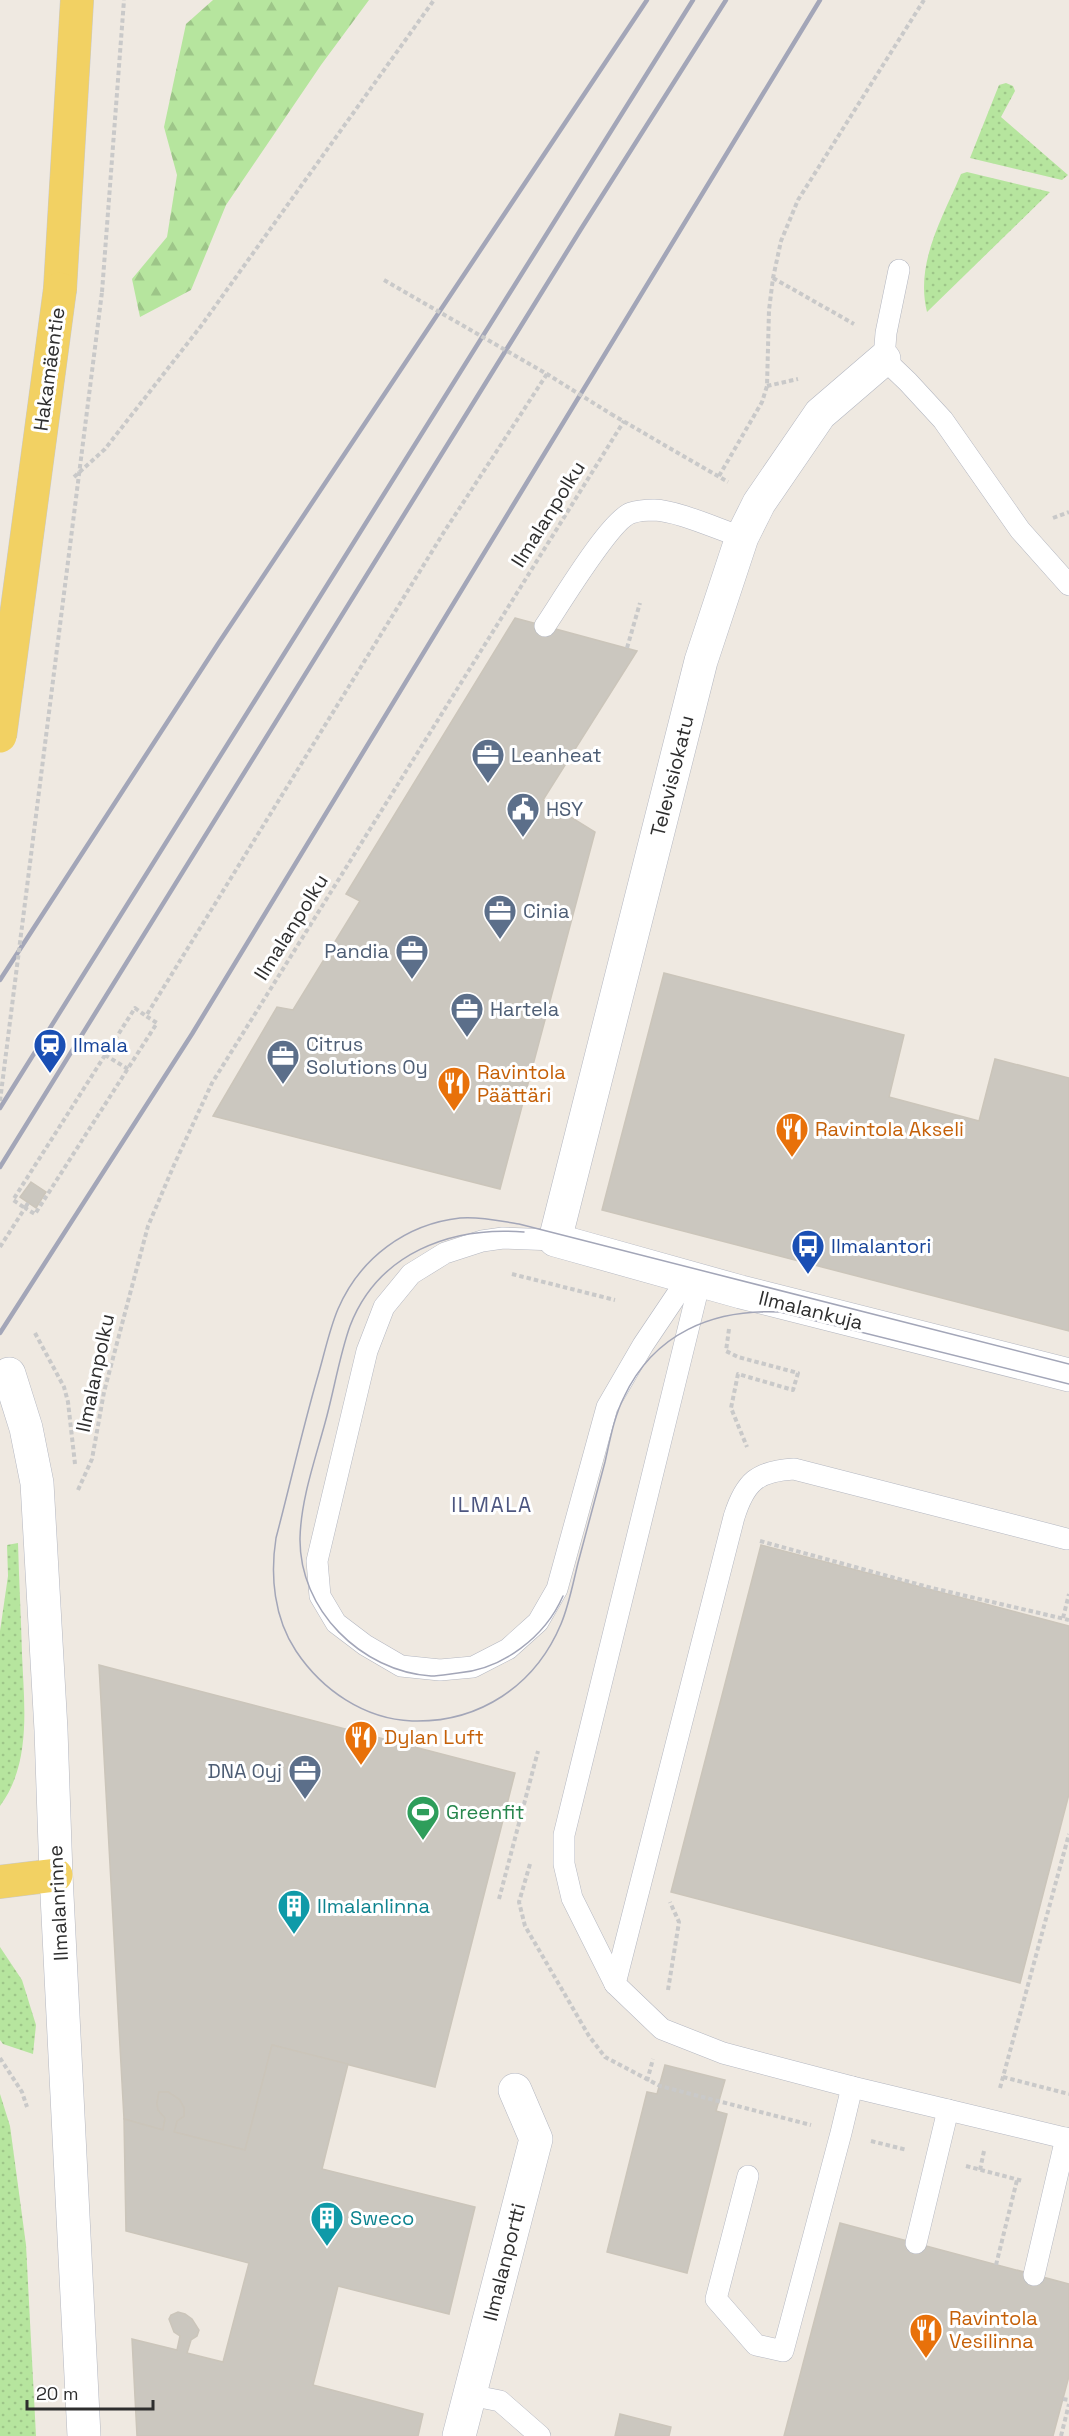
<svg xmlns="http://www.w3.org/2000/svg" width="1069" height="2436" viewBox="0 0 1069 2436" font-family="'Space Grotesk',sans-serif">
	<defs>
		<pattern id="grass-dots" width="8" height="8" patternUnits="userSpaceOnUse" patternTransform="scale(1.5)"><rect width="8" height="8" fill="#b6e59e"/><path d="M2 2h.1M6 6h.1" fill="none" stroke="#9dc588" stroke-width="1.8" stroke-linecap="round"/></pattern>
		<pattern id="forest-firs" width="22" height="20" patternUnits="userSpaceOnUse" patternTransform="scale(1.5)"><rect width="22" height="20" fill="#b6e59e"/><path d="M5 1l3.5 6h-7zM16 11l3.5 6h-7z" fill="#9dc588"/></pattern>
	</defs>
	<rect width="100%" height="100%" fill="#efe9e1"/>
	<g fill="url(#grass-dots)">
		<path d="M1006 83 1013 86 1015 91 1001 117 1068 175 1062 180 970 158 999 85Z"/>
		<path d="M967 172 1050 192 927 312C915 263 942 219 961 174Z"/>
		<path d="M18 1543C19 1580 21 1617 22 1654 24 1704 32 1763 0 1806V1631L8 1576 7 1545Z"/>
		<path d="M0 1947 22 1980 36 2025 33 2054 3 2044 0 2040Z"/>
		<path d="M0 2094 10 2126 26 2245 36 2436H0Z"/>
	</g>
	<path fill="url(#forest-firs)" d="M213 0H369L321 65 226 205 191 290 140 317 132 279 167 237 177 175 164 127 186 24Z"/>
	<g fill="#cbc7bf" stroke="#cbc5ba" stroke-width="1.5">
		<path d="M515 618 637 651 543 800 595 832 500 1189 213 1116 277 1007 293 1010 360 901 346 894Z"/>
		<path d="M664 973 904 1035 889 1097 979 1121 995 1059 1069 1078V1331L602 1210Z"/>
		<path d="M31 1182 46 1192 36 1208 20 1197Z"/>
		<path d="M761 1545 1069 1626V1794L1020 1983 671 1892Z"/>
		<path d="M99 1665 515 1773 435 2087 272 2045 245 2150 174 2132 177 2121 184 2116V2108L179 2099 168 2092H159L157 2103 158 2110 165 2118 163 2130 124 2119Z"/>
		<path d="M272 2045 348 2064 322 2169 475 2207 449 2314 338 2286 313 2385 423 2414 418 2436H137L132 2339 177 2350 180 2336 174 2332 169 2319 171 2315 178 2312 185 2314 192 2319 199 2330 197 2336 191 2340 187 2353 223 2362 249 2263 126 2231 124 2119 163 2130 165 2118 158 2110 157 2103 159 2092H168L179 2099 184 2108V2116L177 2121 174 2132 245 2150Z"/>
		<path d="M665 2065 725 2080 716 2111 727 2114 687 2273 607 2252 647 2092 657 2094Z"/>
		<path d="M840 2223 1069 2284V2376L1053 2436H784Z"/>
		<path d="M620 2414 671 2427 669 2436H615Z"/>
	</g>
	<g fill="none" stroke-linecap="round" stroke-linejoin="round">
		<defs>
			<g id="lane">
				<path d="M899 270 886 333 884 359 908 382 943 420 1020 530 1069 585"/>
				<path d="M545 626C560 604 610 520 631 513 637 511 648 510 654 510 679 511 717 529 742 537"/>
				<path d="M555 1240 503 1238 482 1241 445 1253 411 1274 384 1307 367 1351 317 1561 320 1596 336 1623 365 1645 401 1666 440 1670 473 1667 508 1649 538 1622 557 1589 607 1407 643 1345 688 1278"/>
				<path d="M1067 1539 794 1469C757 1471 745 1482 734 1517L615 1984 662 2029 723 2053 852 2087 1069 2139"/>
				<path d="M615 1984 572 1898 564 1864V1835L700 1281"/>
				<path d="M748 2176 716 2299 756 2345 783 2351 841 2133 852 2087"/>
				<path d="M916 2243 948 2110"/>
				<path d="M1034 2275 1066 2138"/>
				<path d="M470 2395 500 2401 540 2436"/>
			</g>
			<g id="street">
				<path d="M884 359 820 414 759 503 742 537 701 661 555 1240 741 1292 1069 1375"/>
				<path d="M459 2436 536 2139 515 2090"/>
			</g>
			<path id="secondary" d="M9 1374 26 1428 37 1483 51 1730 56 1875 84 2436"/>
			<g id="primary">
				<path d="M60 289 77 0"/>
				<path d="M0 1882 56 1875"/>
			</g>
		</defs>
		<use href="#lane" stroke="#b4b7c1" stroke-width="22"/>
		<use href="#street" stroke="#b4b7c1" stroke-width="34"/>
		<use href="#secondary" stroke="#b4b7c1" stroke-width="34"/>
		<use href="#primary" stroke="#c9c9c9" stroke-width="34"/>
		<g stroke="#c9c9c9" stroke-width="4" stroke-dasharray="4.5 3" stroke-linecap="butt">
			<path d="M773 278 854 324"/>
			<path d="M102 292 124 0"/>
			<path d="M767 386 798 379"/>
			<path d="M611 414 728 482"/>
			<path d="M719 476 762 402 767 386 769 310 773 278 781 241 798 200 924 0"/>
			<path d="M74 477 105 449 201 326 434 0"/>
			<path d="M1053 518 1069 512"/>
			<path d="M627 648 640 603"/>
			<path d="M105 1055 128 1069"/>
			<path d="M28 1203 25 1208 13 1200 135 1008 146 1016"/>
			<path d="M0 1247 25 1208 35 1214 157 1023 146 1016 444 532 547 374"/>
			<path d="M512 1274 615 1300"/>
			<path d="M729 1329 726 1351 738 1357 798 1373 793 1390 738 1374 731 1408 747 1447"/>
			<path d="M35 1333 64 1387 68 1402 75 1464"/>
			<path d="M78 1490 92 1459 104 1392 148 1226 174 1165 212 1083 624 421"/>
			<path d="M760 1541 928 1587 1069 1620"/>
			<path d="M1063 1618 1069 1594"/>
			<path d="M530 1864 519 1902 525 1926 589 2036 605 2057 660 2086 811 2125"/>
			<path d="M499 1899 538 1751"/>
			<path d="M668 1990 679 1922 670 1902"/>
			<path d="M0 2058 22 2092 27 2107"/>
			<path d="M1003 2077 1069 2094"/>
			<path d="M647 2081 653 2059"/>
			<path d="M1000 2088 1069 1834"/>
			<path d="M871 2141 907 2150"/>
			<path d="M966 2166 1023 2181"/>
			<path d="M980 2170 984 2151"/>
			<path d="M996 2265 1017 2180"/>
			<path d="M1063 2399 1069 2400"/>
			<path d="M1061 2436 1069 2404"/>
		</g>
		<use href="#lane" stroke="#fff" stroke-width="21"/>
		<use href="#street" stroke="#fff" stroke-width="33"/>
		<use href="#secondary" stroke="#fff" stroke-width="33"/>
		<use href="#primary" stroke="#f2d163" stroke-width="33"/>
		<g stroke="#a3a6b8" stroke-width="1.5">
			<path d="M524 1232C451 1226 378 1253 350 1326 339 1357 334 1391 325 1423 315 1460 301 1499 300 1538 299 1610 361 1671 431 1676 440 1676 449 1674 458 1673 503 1669 545 1637 563 1596"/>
			<path d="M1069 1364 519 1224C500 1221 479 1216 460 1218 406 1224 360 1258 338 1309 329 1330 324 1356 317 1379 302 1431 290 1485 276 1538 270 1576 274 1618 296 1651 322 1690 364 1719 412 1721 479 1723 535 1686 561 1624 569 1605 573 1583 578 1563 587 1529 596 1496 605 1462 610 1440 614 1417 624 1397 654 1333 713 1309 780 1312L1069 1384"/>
		</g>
		<g stroke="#a3a6b8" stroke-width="4.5">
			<path d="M0 980 218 644 647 0"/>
			<path d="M0 1108 693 0"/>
			<path d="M0 1167 581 229 726 0"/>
			<path d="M0 1333 192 1034 820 0"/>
		</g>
		<defs>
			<path id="primary-bridge" d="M0 736 60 289"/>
		</defs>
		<use href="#primary-bridge" stroke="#c9c9c9" stroke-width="34" stroke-linecap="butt"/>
		<g stroke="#c9c9c9" stroke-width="4" stroke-dasharray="4.5 3" stroke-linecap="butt">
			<path d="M384 280 547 374 611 414"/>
			<path d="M0 1101 102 292"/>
		</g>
		<use href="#primary-bridge" stroke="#f2d163" stroke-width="33"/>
	</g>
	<defs>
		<symbol id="office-pin" viewBox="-11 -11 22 30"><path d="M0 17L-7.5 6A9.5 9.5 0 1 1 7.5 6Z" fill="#5c6f8a" stroke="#fff"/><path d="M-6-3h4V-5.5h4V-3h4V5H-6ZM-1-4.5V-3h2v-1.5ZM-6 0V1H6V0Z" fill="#fff"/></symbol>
		<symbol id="civic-pin" viewBox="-11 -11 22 30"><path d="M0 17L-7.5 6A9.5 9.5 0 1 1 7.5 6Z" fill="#5c6f8a" stroke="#fff"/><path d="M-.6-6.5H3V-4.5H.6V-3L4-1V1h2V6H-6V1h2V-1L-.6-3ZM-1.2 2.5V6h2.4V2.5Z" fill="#fff"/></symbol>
		<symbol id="station-pin" viewBox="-11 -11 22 30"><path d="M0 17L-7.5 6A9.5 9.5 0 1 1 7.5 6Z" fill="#1a4fb4" stroke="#fff"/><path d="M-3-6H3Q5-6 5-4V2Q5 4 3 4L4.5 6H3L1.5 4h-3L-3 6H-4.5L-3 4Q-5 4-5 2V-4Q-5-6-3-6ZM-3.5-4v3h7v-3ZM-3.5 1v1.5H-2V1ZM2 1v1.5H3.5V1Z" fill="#fff"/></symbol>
		<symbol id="restaurant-pin" viewBox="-11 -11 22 30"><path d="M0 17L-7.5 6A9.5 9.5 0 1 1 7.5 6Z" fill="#e8710a" stroke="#fff"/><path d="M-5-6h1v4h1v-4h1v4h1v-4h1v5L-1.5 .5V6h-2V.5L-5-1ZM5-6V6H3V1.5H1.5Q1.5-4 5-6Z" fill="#fff"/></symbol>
		<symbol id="bus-pin" viewBox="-11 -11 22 30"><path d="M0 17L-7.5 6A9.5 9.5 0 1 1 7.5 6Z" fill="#1a4fb4" stroke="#fff"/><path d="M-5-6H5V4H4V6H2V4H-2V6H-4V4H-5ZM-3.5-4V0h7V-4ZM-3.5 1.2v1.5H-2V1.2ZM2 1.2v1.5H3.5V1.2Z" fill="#fff"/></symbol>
		<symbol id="stadium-pin" viewBox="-11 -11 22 30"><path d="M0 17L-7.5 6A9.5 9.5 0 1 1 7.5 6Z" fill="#2e9e5b" stroke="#fff"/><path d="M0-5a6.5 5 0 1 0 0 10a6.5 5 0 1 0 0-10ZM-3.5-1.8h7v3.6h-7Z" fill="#fff"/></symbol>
		<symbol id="building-pin" viewBox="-11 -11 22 30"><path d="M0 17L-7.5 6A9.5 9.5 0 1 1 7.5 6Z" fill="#0f9aa8" stroke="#fff"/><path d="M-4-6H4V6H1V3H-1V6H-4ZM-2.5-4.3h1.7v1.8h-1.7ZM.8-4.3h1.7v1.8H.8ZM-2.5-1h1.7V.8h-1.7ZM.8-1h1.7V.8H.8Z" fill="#fff"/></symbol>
	</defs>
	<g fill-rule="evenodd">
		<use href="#office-pin" x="469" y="736" width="38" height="52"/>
		<use href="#civic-pin" x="504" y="790" width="38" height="52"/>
		<use href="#office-pin" x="481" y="892" width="38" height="52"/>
		<use href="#office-pin" x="393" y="932" width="38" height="52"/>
		<use href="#office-pin" x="448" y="990" width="38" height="52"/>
		<use href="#station-pin" x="31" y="1026" width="38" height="52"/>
		<use href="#office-pin" x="264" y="1037" width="38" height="52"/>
		<use href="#restaurant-pin" x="435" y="1064" width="38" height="52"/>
		<use href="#restaurant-pin" x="773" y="1110" width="38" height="52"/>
		<use href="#bus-pin" x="789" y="1227" width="38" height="52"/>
		<use href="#restaurant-pin" x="342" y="1718" width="38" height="52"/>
		<use href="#office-pin" x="286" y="1752" width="38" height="52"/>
		<use href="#stadium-pin" x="404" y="1793" width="38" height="52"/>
		<use href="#building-pin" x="275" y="1887" width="38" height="52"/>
		<use href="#building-pin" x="308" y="2199" width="38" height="52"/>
		<use href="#restaurant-pin" x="907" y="2311" width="38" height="52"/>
	</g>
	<g text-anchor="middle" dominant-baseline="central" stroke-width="6" stroke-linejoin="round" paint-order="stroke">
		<g font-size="20" fill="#2e2e2e" stroke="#fff">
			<text transform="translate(49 369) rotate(-82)">Hakamäentie</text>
			<text transform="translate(548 514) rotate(-58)">Ilmalanpolku</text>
			<text transform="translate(672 776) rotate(-76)">Televisiokatu</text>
			<text transform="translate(291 927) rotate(-58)">Ilmalanpolku</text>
			<text transform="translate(811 1310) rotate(14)">Ilmalankuja</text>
			<text transform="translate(95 1373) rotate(-78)">Ilmalanpolku</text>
			<text transform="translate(58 1903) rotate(-93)">Ilmalanrinne</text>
			<text transform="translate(504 2262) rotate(-76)">Ilmalanportti</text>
		</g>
		<g font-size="20" fill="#4e5e75" stroke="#fff" text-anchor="start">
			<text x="511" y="755">Leanheat</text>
			<text x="546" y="809">HSY</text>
			<text x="523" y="911">Cinia</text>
			<text x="389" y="951" text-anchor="end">Pandia</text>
			<text x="490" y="1009">Hartela</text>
			<text x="306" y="1044">Citrus<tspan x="306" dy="23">Solutions Oy</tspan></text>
			<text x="282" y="1771" text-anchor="end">DNA Oyj</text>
		</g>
		<g font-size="20" fill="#164399" stroke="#fff" text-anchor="start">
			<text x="73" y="1045">Ilmala</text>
			<text x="831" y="1246">Ilmalantori</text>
		</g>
		<g font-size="20" fill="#c56008" stroke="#fff" text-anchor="start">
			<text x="477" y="1072">Ravintola<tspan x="477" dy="23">Päättäri</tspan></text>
			<text x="815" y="1129">Ravintola Akseli</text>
			<text x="384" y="1737">Dylan Luft</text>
			<text x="949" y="2318">Ravintola<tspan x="949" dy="23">Vesilinna</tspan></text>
		</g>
		<g font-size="20" fill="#27864d" stroke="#fff" text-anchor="start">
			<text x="446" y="1812">Greenfit</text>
		</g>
		<g font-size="20" fill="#0d838f" stroke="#fff" text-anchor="start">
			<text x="317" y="1906">Ilmalanlinna</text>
			<text x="350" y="2218">Sweco</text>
		</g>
		<g font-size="21" letter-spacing="1.5" fill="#4d5680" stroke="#fff">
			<text x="492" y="1504">ILMALA</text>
		</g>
	</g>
	<path d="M27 2400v9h126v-9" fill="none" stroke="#2e2e2e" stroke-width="3"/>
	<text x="36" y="2400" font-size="18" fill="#2e2e2e" stroke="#ffffff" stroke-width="4.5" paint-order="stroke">20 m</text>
</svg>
